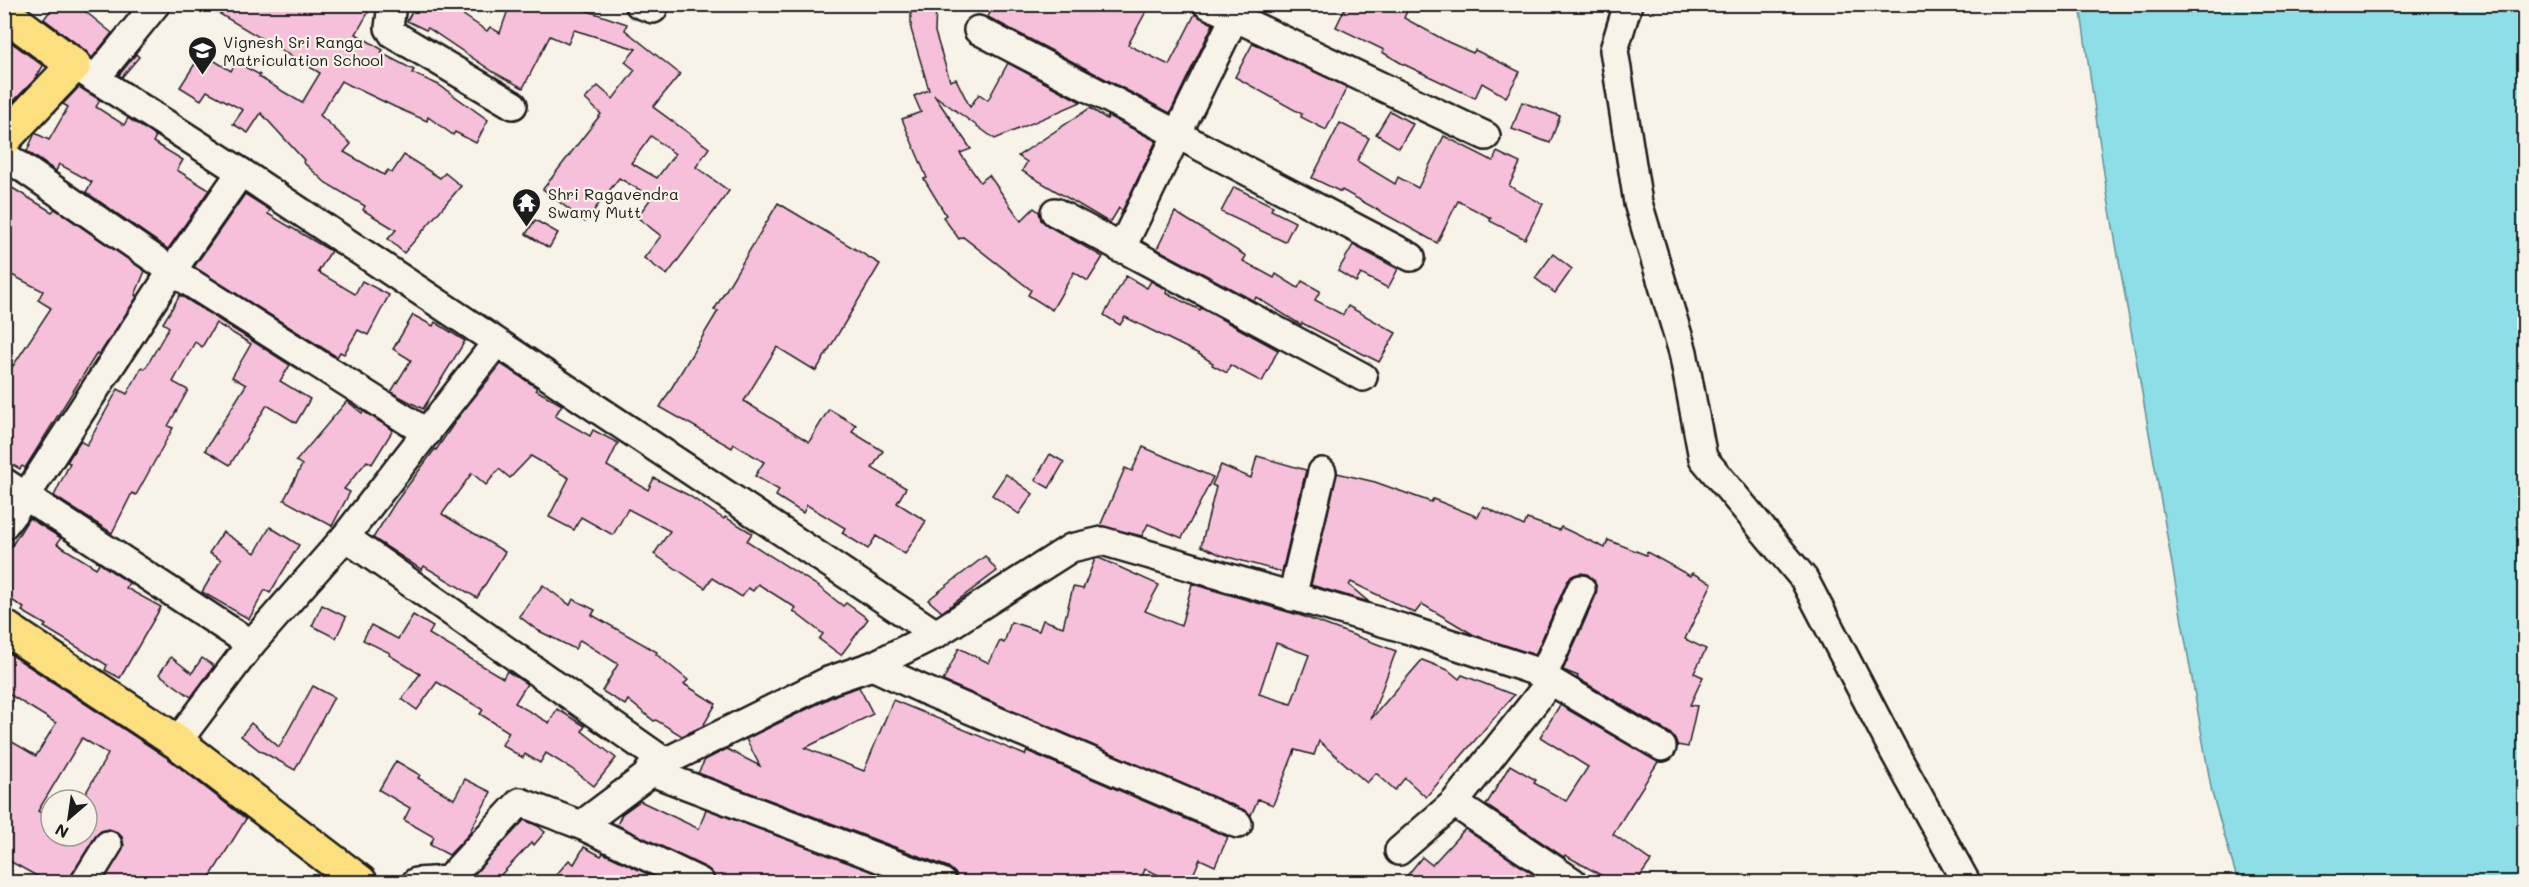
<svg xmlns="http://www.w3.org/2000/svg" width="2529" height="887" viewBox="0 0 2529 887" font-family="Mali,sans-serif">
	<rect width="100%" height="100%" fill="#f7f3e8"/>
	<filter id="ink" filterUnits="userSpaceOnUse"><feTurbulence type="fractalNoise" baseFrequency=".0167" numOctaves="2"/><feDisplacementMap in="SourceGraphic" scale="12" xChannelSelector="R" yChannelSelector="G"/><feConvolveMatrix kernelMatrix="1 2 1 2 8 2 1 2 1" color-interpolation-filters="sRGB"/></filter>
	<g filter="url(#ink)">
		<path fill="#8ddee7" stroke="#609096" stroke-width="1.5" d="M2080 5H2524V882H2238L2212 793 2106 187Z"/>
		<g fill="#f6c0db" stroke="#1c1c1c" stroke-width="1.5" fill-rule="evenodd">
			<path d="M55 4H76L112 33 92 58 85 50 44 19Z"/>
			<path d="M203 4H373L356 34 383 50 381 53 414 70 412 73 439 85 488 120 476 143 455 132 453 135 428 117 427 121 395 107 341 81 320 115 351 144 344 152 384 175 388 170 392 173 404 155 440 178 445 173 461 186 404 253 388 239 396 230 363 210 365 206 326 183 303 162 304 160 261 113 248 133 233 124 243 110 207 91 201 100 180 87 202 53 231 71 236 62 260 75 259 77 302 103 320 73Z"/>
			<path d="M416 4H447L487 31 490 27 500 33 510 4H567L627 24 625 30 680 74 653 107 709 148 696 167 729 191 667 275 644 258 661 236 637 217 652 197 619 178 585 222 543 189 601 114 585 99 598 86 613 99 635 70 625 62 636 49 574 30 568 44 550 36 523 88 495 73 428 28 426 30 407 21ZM651 136 675 154 657 178 631 163Z"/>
			<path d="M911 4H936L935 32 950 81 956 79 970 107 979 94 988 100 1008 63 1081 102 995 139 934 95 971 149 960 153 980 182 989 175 1021 221 1034 208 1039 212 1041 220 1048 226 1103 257 1088 281 1074 272 1052 310 1028 295 1031 290 963 237 959 239 943 217 946 215 924 179 927 178 902 119 921 112 914 96 929 90 911 29Z"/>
			<path d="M994 4H1150L1128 45 1169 65 1195 14 1213 24 1170 113 988 17Z"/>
			<path d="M1347 4H1410L1404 18 1448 42 1473 53 1475 50 1520 72 1506 97 1482 83 1475 98 1401 63 1382 52 1384 50 1336 27Z"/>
			<path d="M4 37 43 66 35 79 4 111Z"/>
			<path d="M1253 43 1347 87 1326 130 1301 117 1302 114 1235 77Z"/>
			<path d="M136 54 139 57 122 77 119 75Z"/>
			<path d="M79 87 100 100 96 107 124 125 128 118 156 136 153 142 183 160 177 170 209 190 168 249 86 192 92 182 59 164 56 171 27 151 35 133 49 140 68 107 63 104Z"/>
			<path d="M1522 102 1560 116 1550 143 1512 129Z"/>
			<path d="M1090 108 1107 119 1108 116 1156 141 1122 211 1119 208 1110 223 1022 171 1027 162 1018 156Z"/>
			<path d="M1390 111 1413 124 1399 148 1376 134Z"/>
			<path d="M1340 123 1369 138 1357 161 1395 184 1398 177 1418 188 1444 136 1493 161 1497 152 1520 163 1509 186 1543 204 1525 239 1490 221 1491 218 1458 201 1437 243 1342 190 1341 192 1312 178Z"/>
			<path d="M4 183 52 212 55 209 145 271 135 295 137 297 99 355 97 353 25 468 22 466 20 469 4 460V360L13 366 51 308 38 300 43 291 4 271Z"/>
			<path d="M1234 187 1273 206 1271 210 1295 222 1285 242 1221 212Z"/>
			<path d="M245 194 270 210 268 214 331 251 318 272 355 294 362 281 389 295 368 335 358 330 344 354 340 352 337 357 194 267Z"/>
			<path d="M778 203 880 264 816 371 777 347 744 401 809 442 829 409 856 425 852 432 883 451 872 468 906 488 897 503 926 521 905 554 876 536 868 549 842 533 845 528 807 505 803 513 776 496 779 490 755 476 764 462 734 444 732 448 660 407 718 311 714 310Z"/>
			<path d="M1175 212 1246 256 1243 261 1274 278 1276 274 1298 288 1302 281 1320 291 1315 300 1343 315 1348 306 1396 333 1379 362 1302 323 1301 325 1256 297 1254 301 1157 249Z"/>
			<path d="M535 220 558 233 549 248 526 234Z"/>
			<path d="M1353 245 1398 269 1388 288 1361 274 1356 282 1338 271Z"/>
			<path d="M1553 254 1572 269 1555 293 1535 278Z"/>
			<path d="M1126 276 1147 288 1151 281 1167 290 1166 293 1200 310 1201 308 1278 350 1262 382 1230 365 1227 373 1212 365 1213 363 1199 354 1125 317 1120 325 1104 315Z"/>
			<path d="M180 295 290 365 280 381 310 399 296 423 267 405 230 465 205 450 246 385 232 377 251 344 216 323 202 347 195 342 173 382 188 390 168 426 173 428 136 495 132 493 112 533 54 496 70 463 67 462 80 441 87 445 118 389 127 394 142 367 145 369 169 327 163 323Z"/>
			<path d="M413 315 433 326 435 322 465 341 423 409 391 392 411 360 393 349Z"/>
			<path d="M501 364 536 387V390L562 405 555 416 590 436 593 430 618 443 607 466 648 490 654 478 688 495 724 519 725 517 752 533 747 541 818 586 843 606 846 603 868 619 841 655 819 639 823 634 793 611 796 608 758 584 753 591 748 588 742 597 712 578 705 588 654 554 670 531 628 509 613 535 581 517 574 530 549 517 569 478 531 456 510 478 499 469 486 485 472 473 442 514 505 552 477 598 424 566 422 570 373 538 395 503 435 449 436 450 457 419Z"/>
			<path d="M347 401 362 413 363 411 393 430 372 464 367 461 344 489 350 492 332 526 284 500 302 465 296 461Z"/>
			<path d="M1143 447 1213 477 1182 538 1148 524 1142 536 1100 526 1125 468 1132 471Z"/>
			<path d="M1050 454 1064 462 1049 488 1035 480Z"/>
			<path d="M1257 456 1306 470 1282 572 1221 555 1201 546 1216 487 1212 485 1221 465 1251 478Z"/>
			<path d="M1337 473 1375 482 1431 502 1433 499 1478 517 1483 506 1524 526 1527 519 1559 530 1561 527 1605 548 1608 540 1646 555 1647 552 1690 576 1692 573 1712 583 1685 639 1706 649 1694 673 1703 677 1690 705 1697 706 1688 747 1677 745 1670 733 1577 678 1578 676 1563 670 1596 595 1597 588 1594 580 1587 574 1580 573 1572 576 1567 582 1535 655 1474 635 1422 604 1415 613 1351 582 1349 585 1369 602 1311 585Z"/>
			<path d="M1006 474 1033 494 1019 514 992 495Z"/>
			<path d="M29 518 61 538 57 544 96 568 99 563 129 583 126 588 161 607 120 678 105 670 107 665 44 627 46 625 22 611 24 608 4 595V558Z"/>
			<path d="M270 527 299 545 270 593 265 590 249 619 202 592 221 560 209 553 223 532 255 553Z"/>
			<path d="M985 556 997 571 942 612 928 600Z"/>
			<path d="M1099 558 1159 585 1145 611 1181 626 1192 584 1302 616 1396 651 1371 719 1422 660 1448 670 1459 679 1462 675 1514 695 1426 797 1405 778 1395 790 1376 773 1367 783 1319 741 1314 755 1295 750 1273 805 1258 799 1251 815 1244 810 943 681 959 648 989 663 1000 641 1004 643 1011 622 1039 631 1043 620 1063 627 1073 587 1083 589 1095 559ZM1276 643 1309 655 1291 704 1259 694Z"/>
			<path d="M543 585 570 605 573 599 595 610 592 615 657 652 656 654 688 680 684 684 716 704 703 726 682 736 656 720 654 721 628 700 625 705 602 691 618 664 580 640 575 649 537 630 519 616Z"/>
			<path d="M322 605 346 617 336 638 312 626Z"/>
			<path d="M413 615 433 627 429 634 503 678 507 671 527 684 515 703 549 723 557 709 585 726 582 731 616 758 594 786 572 769 546 753 540 763 525 754 523 758 502 745 509 732 480 714 483 710 437 682 417 710 402 699 420 674 389 655 390 653 363 640 371 625 398 639Z"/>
			<path d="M4 650 166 757 246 819 207 882H103L124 846 122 837 117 832 109 829 101 831 95 837 72 874 69 882 55 876 51 882H33L37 876 4 858V737L36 756 56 723 4 691ZM82 738 108 754 87 791V836H51V819L38 811Z"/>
			<path d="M171 657 192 673 202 658 214 666 191 697 159 674Z"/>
			<path d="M313 686 334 697 295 770 259 750 241 736 251 723 279 747Z"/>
			<path d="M859 687 873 714 805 748 864 771 893 700 1025 755 1027 751 1228 837 1215 866 1200 859 1190 882H1175L1145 869 1140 882H957L955 873 948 867 698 773 705 760 727 749 760 766 746 739 838 694Z"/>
			<path d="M1560 705 1658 762 1613 834 1651 861 1636 882H1613L1565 855 1564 857 1486 805 1510 765 1536 780 1534 783 1566 801 1588 767 1540 737Z"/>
			<path d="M396 761 420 775 418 778 454 799 465 779 491 792 468 835 449 855 430 845 434 837 404 820 410 808 379 790Z"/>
			<path d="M640 801 699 829 706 809 899 882H715L713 874 707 868 617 825 622 814Z"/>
			<path d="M524 820 538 826 545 832 534 845 532 842 494 882H474L470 879Z"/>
			<path d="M1465 829 1545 882H1402L1422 857 1432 865Z"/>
			<path d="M584 847 601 856 603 853 665 882H550L569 860 574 864Z"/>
		</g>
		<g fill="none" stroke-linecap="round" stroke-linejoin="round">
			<defs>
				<g id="minor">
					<path d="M392 4 389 28 393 34 513 105"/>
					<path d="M639 4 653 9"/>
					<path d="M1207 4 1486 136"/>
					<path d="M1628 4 1614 50 1638 203 1683 352 1703 458 1804 579 1891 746 1966 882"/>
					<path d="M978 30 1411 257"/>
					<path d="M74 65 241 172 936 634"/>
					<path d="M95 79 156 4"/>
					<path d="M4 155 172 271 427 433"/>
					<path d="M1055 212 1363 377"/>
					<path d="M1121 249 1234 18"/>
					<path d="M4 482 251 644"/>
					<path d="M4 525 26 496 172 271 241 172"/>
					<path d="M345 537 665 762"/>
					<path d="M1292 597 1322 472"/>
					<path d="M872 666 922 689 1238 824"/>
					<path d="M1544 674 1581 589"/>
					<path d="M1551 681 1454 803 1573 882"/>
					<path d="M177 742 251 644 345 537 496 343"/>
					<path d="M649 771 942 882"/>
					<path d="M581 825 700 882"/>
					<path d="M1399 851 1454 803"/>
					<path d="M85 882 108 845"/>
					<path d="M416 882 448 880 520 802 581 825 665 762 828 681 872 666 936 634 1071 548 1102 541 1406 629 1544 674 1551 681 1662 747"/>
				</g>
				<g id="major">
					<path d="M4 13 74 65 4 139"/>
					<path d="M4 627 177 742 360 882"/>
				</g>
			</defs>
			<use href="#minor" stroke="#1c1c1c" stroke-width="32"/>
			<use href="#major" stroke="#1c1c1c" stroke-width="38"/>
			<use href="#minor" stroke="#f7f3e8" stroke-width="27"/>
			<use href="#major" stroke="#fce080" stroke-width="33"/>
		</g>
	</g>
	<defs>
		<symbol id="school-pin" viewBox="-11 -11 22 30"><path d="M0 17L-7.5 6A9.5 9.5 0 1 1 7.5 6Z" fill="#1c1c1c" stroke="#f7f3e8"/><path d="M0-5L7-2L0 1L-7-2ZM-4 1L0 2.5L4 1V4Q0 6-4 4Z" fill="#fff"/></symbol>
		<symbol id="temple-pin" viewBox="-11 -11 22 30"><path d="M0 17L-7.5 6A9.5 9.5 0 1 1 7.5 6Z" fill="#1c1c1c" stroke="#f7f3e8"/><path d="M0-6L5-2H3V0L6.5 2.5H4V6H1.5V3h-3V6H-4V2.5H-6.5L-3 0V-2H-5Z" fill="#fff"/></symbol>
	</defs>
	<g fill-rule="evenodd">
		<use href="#school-pin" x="186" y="34" width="33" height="45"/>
		<use href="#temple-pin" x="510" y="186" width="33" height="45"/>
	</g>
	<g text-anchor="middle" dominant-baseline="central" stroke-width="4.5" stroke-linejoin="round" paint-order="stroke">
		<g font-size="16" fill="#1c1c1c" stroke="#f7f3e8" text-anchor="start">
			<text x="223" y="41">Vignesh Sri Ranga<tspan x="223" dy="18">Matriculation School</tspan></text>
			<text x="548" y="193">Shri Ragavendra<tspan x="548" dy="18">Swamy Mutt</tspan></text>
		</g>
	</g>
	<rect width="2529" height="887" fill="none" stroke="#f7f3e8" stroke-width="24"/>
	<rect x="12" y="12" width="2505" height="863" fill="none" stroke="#1c1c1c" stroke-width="2" filter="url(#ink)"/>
	<g transform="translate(69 818) rotate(209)"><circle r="28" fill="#f7f3e8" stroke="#9f9d96" stroke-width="1.5"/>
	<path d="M0-4.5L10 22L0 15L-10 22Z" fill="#1c1c1c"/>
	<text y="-9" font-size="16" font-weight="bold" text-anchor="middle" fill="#1c1c1c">N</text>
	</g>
</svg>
